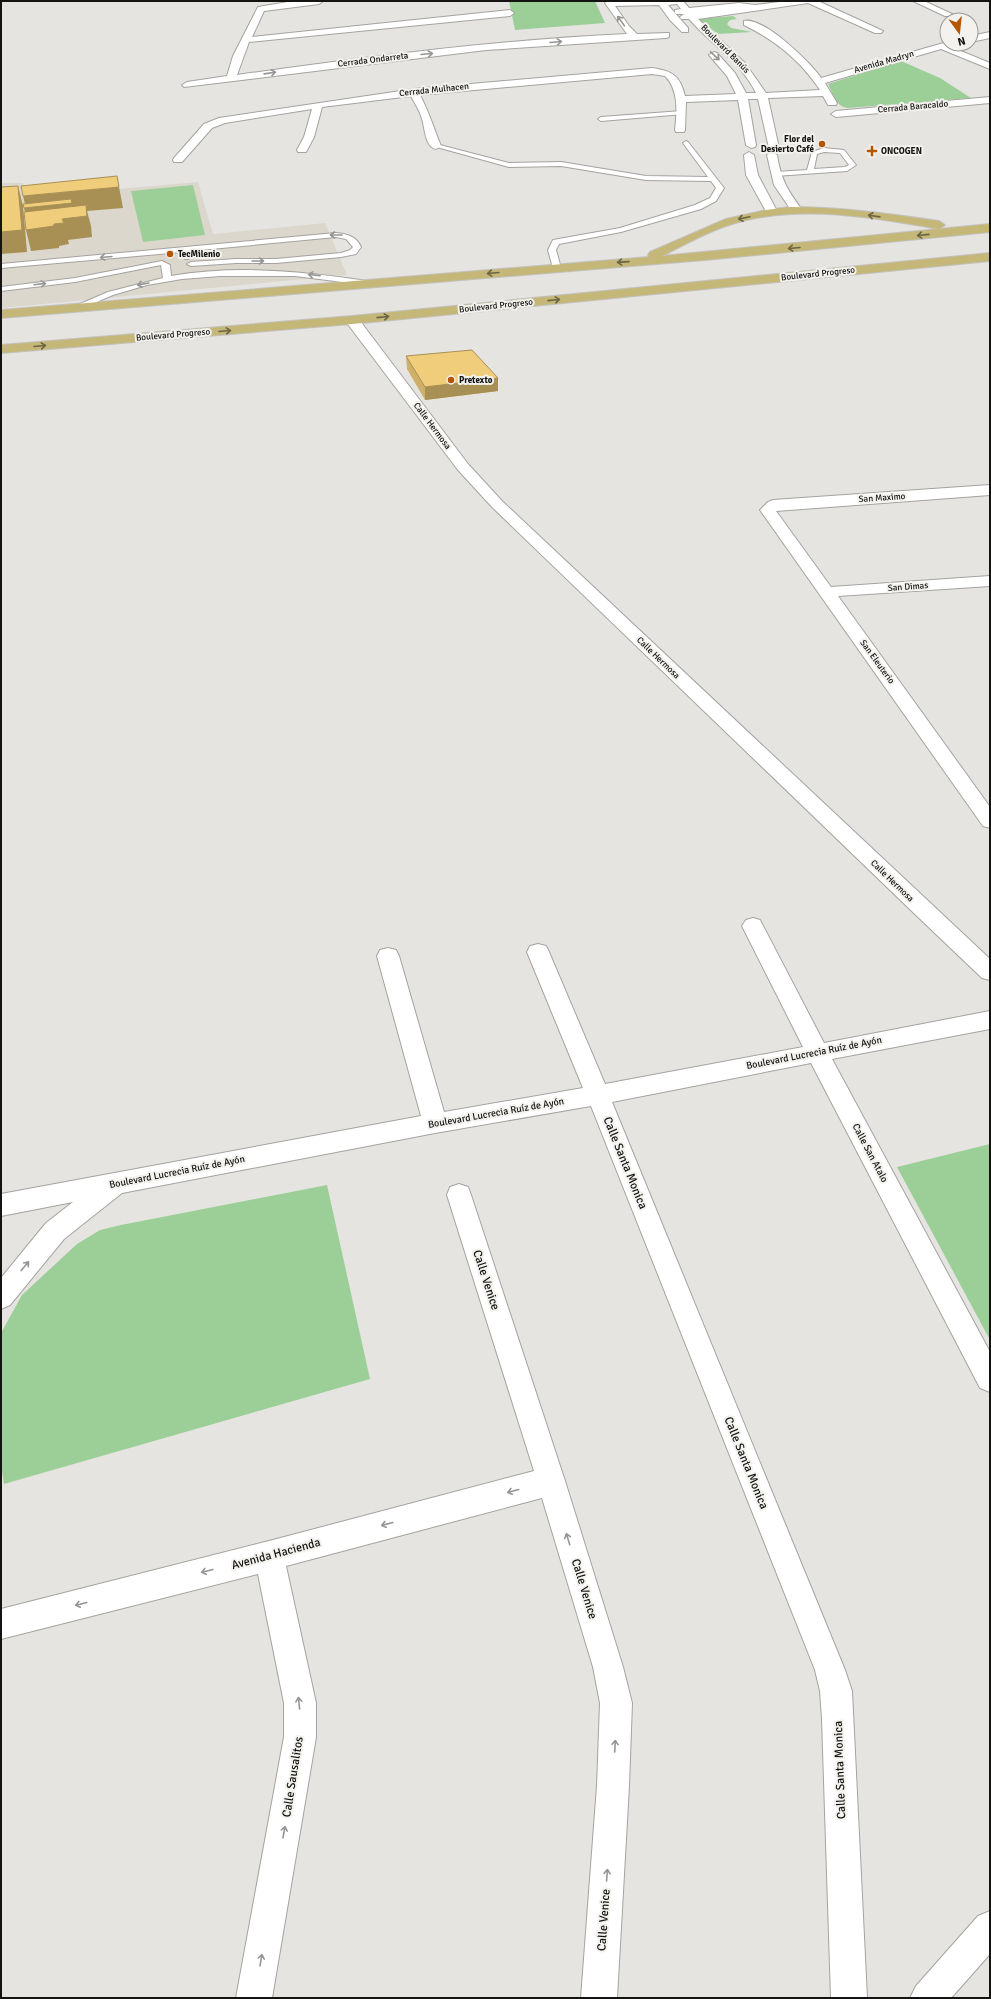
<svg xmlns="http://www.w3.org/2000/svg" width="991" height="1999" viewBox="0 0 991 1999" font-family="Signika,sans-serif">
	<rect width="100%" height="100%" fill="#e6e4e1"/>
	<path fill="#dcd7cd" d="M198 182 213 234 325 223 347 275 1 308V183H23L27 203 118 189Z"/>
	<g fill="#9ccf98">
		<path d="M509 1H595L605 23 515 30Z"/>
		<path d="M733 16 737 19 730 20 727 24 731 28 752 32 718 34 698 19Z"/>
		<path d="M901 61 940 78 971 98 848 108C836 107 833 94 828 84Z"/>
		<path d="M193 185 205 235 143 242 131 191Z"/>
		<path d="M990 1144V1340L897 1167Z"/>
		<path d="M327 1185 370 1379 4 1484 1 1464V1333L22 1295 77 1244 100 1230 121 1225Z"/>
	</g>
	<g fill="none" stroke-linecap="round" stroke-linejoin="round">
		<defs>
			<g id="service">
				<path d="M682 111 684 112V114L601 121 598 119 601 117Z"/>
				<path d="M686 141 688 142 724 188 716 201 701 209 621 232 559 244 556 250 561 268 557 270 553 268 548 250 553 240 620 228 695 205 710 198 716 188 711 181 646 180 561 166 509 167 433 146 436 144 509 163 561 162 646 176 708 177 683 143Z"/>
				<path d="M824 148 844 150 856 165 847 171 775 176 772 174 775 172 807 170 812 152ZM824 152 840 153 849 165 845 167 814 169 817 154Z"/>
				<path d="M336 233C347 234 356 236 361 247L356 254 341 257 276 263H236L191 266 187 264 191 262 236 259H276L341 253 350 250 353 247 346 239 336 237 190 251 192 257 188 259H185L182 252 1 268V264Z"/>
				<path d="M162 261 170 265 171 276C236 265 302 271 367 281L371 283 367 285 295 276H220L182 279 147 285 113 295 80 309 73 307 108 292 163 278 161 265 75 282 1 291V287L75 278Z"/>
			</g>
			<g id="minor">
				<path d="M294 1H323L319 4 264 11 252 37 510 10 514 13 510 16 249 42 237 75C366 57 496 40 627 34L605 3 607 1H683L689 8 739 3 755 5 787 1H818L883 31 881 33H875L808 3 698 19 745 63 766 93 820 90C801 61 775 40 744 25V21C763 16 811 63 821 78L947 42V44H955L951 47 990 63V69L941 49 825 83 837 103 836 105H828L823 96 768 98 779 148 774 151 769 148 758 99H748L756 145 755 147 751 148 746 145 738 100 686 102 685 130 684 132H676L675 130C677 112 679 90 665 76L652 74 420 95C429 112 434 129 441 146L436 149C425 147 425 128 422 119 420 111 415 104 411 96L322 107 314 137 306 152H298L297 150 304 137 312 109 225 123 212 128 182 162H174L173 160 174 158 204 124 219 118 414 89 652 68C672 71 680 75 685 96L736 94 727 76 709 55 714 52 717 53 735 73 746 93H756C741 62 711 44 689 19H681L680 17 684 14H675V10L681 9 677 4 668 5 688 28V32H682L670 20 659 5 615 6 629 26 637 34 669 33V37L666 38 486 50 184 87 182 85 187 82 227 76 233 56 258 7Z"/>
				<path d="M913 1H924L952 14 951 16H945Z"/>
				<path d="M990 32V38L971 42V36Z"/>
				<path d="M990 97V103L836 117 831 114 836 111Z"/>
				<path d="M749 152 754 155 758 175 778 213 776 215H768L746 175 744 155Z"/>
				<path d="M772 152 777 155C781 180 788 191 803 211L801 213H793L774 185 767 155Z"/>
				<path d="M352 316 357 317 468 464 502 501 990 959V980L982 978 918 917 492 507 458 470 347 323 346 320Z"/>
				<path d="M990 485V495L776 511 831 587 990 576V586L838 596 990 807V828L983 826 760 510 768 502 773 500Z"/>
				<path d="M753 918 760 920 824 1043 990 1011V1029L832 1059 990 1352V1392L980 1388 811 1063 612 1102 845 1670 852 1691 867 1998H831L822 1719 820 1691 815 1670 591 1106 435 1133 122 1193 64 1239 10 1305 1 1309V1278L46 1223 73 1202 1 1216V1194L421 1116 377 956 380 950 388 948 396 950 399 956 444 1112 583 1088 527 952 530 946 538 944 546 946 549 952 605 1084 803 1047 742 926 746 920Z"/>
				<path d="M459 1184 468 1187 471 1195 565 1481 623 1667 632 1703 629 1786 617 1998H581L597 1786 600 1703 593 1667 542 1498 286 1566 316 1703V1737L272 1998H236L284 1737V1703L258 1574 1 1639V1609L269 1541 534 1471 447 1195 450 1187Z"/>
				<path d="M990 1911V1954L951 1998H910L916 1986 978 1916Z"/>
			</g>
			<g id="primary">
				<path d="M790 207C841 207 889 214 939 221L945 225 939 229C875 218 807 205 743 221 714 228 688 243 662 256L990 224V232L705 260 1 318V310L649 257 648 255 650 252 726 219 766 210Z"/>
				<path d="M990 253V261L352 324 1 353V345L352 316Z"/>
			</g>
		</defs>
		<use href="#service" stroke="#a4a3a0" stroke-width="2"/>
		<use href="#minor" stroke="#a4a3a0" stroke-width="2"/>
		<use href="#primary" stroke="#c2c2c1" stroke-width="2"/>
		<use href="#service" fill="#fff" fill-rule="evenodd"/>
		<use href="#minor" fill="#fff" fill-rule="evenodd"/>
		<use href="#primary" fill="#c5b777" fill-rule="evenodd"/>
	</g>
	<path fill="#ceb069" d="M406 356 498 378V391L425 400 407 369Z"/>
	<g fill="#a89055">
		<path d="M117 176 123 208 87 211 91 226 92 237 68 240 69 244 59 246V248L31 251 26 230 29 229 24 208H26L23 196Z"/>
		<path d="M18 186 23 206 27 252 1 254V232Z"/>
		<path d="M498 378V391L425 400V387Z"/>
	</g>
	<g fill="#f0cd7a" stroke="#a89055">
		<path d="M117 176 119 187 23 196 21 186Z"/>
		<path d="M18 186 22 230 1 232V187Z"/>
		<path d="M71 199 72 203 24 208 23 204Z"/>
		<path d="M86 205 87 216 62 219 64 223 54 224V226L26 230 24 212Z"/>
		<path d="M472 350 498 378 425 387 406 356Z"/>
	</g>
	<defs><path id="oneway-shaft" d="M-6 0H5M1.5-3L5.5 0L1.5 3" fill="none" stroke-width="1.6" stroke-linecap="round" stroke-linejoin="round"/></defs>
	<g stroke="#959594">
		<use href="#oneway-shaft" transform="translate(621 21) rotate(-126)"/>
		<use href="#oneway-shaft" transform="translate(556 42) rotate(-5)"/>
		<use href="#oneway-shaft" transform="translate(427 54) rotate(-5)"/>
		<use href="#oneway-shaft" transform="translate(715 56) rotate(43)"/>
		<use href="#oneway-shaft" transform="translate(270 73) rotate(-8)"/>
		<use href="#oneway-shaft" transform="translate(336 235) rotate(-180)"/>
		<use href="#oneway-shaft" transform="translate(106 257) rotate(175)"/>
		<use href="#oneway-shaft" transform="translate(258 261)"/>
		<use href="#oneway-shaft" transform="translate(314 275) rotate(-174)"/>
		<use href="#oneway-shaft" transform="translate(40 284) rotate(-7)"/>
		<use href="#oneway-shaft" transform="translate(143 284) rotate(170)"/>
		<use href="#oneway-shaft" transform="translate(25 1266) rotate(-50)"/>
		<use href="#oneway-shaft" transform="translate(513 1491) rotate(165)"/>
		<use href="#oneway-shaft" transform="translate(387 1524) rotate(165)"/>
		<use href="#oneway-shaft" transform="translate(568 1539) rotate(-107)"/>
		<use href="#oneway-shaft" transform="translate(207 1571) rotate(166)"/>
		<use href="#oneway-shaft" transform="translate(81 1604) rotate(166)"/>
		<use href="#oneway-shaft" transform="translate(299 1703) rotate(-96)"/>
		<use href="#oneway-shaft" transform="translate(615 1746) rotate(-87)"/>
		<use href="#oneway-shaft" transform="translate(284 1832) rotate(-80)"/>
		<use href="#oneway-shaft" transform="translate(607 1875) rotate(-86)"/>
		<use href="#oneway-shaft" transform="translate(261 1960) rotate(-80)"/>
	</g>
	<g stroke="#6c6544">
		<use href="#oneway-shaft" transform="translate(874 216) rotate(-172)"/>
		<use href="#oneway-shaft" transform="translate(744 218) rotate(168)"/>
		<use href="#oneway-shaft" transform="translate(923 235) rotate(174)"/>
		<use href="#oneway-shaft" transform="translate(794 248) rotate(175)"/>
		<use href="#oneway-shaft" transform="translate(623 262) rotate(176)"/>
		<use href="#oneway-shaft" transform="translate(493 273) rotate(175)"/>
		<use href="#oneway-shaft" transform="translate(554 300) rotate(-6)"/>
		<use href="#oneway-shaft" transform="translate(383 317) rotate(-6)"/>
		<use href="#oneway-shaft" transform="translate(225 331) rotate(-5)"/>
		<use href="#oneway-shaft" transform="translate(40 346) rotate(-5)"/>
	</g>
	<g fill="#b45604" stroke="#f3f2ee" stroke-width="1.5">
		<circle cx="822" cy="144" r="4"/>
		<path d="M870 145h4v4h4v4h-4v4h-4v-4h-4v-4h4z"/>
		<circle cx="170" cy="254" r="4"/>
		<circle cx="451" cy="380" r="4"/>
	</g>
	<g text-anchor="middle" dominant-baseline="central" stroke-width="4" stroke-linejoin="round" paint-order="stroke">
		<g font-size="9" fill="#141312" stroke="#f3f2ee">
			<text transform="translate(725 49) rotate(45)">Boulevard Banús</text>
			<text transform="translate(373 60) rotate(-7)">Cerrada Ondarreta</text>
			<text transform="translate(884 62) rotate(-16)">Avenida Madryn</text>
			<text transform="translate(434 90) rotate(-6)">Cerrada Mulhacen</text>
			<text transform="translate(913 107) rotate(-5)">Cerrada Baracaldo</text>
			<text transform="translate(818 274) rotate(-6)">Boulevard Progreso</text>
			<text transform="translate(496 306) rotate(-6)">Boulevard Progreso</text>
			<text transform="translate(173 335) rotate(-5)">Boulevard Progreso</text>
			<text transform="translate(432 426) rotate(53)">Calle Hermosa</text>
			<text transform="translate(882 498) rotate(-4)">San Maximo</text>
			<text transform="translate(908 587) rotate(-4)">San Dimas</text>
			<text transform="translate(658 658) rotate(44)">Calle Hermosa</text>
			<text transform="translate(877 662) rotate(54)">San Eleuterio</text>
			<text transform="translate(892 881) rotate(44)">Calle Hermosa</text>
		</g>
		<g font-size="9" font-weight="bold" fill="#141312" stroke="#f3f2ee" text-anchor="start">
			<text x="814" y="139" text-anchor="end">Flor del<tspan x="814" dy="10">Desierto Café</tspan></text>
			<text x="881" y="151">ONCOGEN</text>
			<text x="178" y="254">TecMilenio</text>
			<text x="459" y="380">Pretexto</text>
		</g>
		<g font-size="10" fill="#141312" stroke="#f3f2ee">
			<text transform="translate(814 1053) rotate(-11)">Boulevard Lucrecia Ruíz de Ayón</text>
			<text transform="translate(496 1113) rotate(-10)">Boulevard Lucrecia Ruíz de Ayón</text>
			<text transform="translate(870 1153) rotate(62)">Calle San Atalo</text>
			<text transform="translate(177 1172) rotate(-11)">Boulevard Lucrecia Ruíz de Ayón</text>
		</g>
		<g font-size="12" fill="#141312" stroke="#f3f2ee">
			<text transform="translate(625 1163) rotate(68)">Calle Santa Monica</text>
			<text transform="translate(486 1280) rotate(72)">Calle Venice</text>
			<text transform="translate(746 1463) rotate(68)">Calle Santa Monica</text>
			<text transform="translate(276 1554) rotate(-15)">Avenida Hacienda</text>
			<text transform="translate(584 1589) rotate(73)">Calle Venice</text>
			<text transform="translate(840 1770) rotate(-92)">Calle Santa Monica</text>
			<text transform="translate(293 1777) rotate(-81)">Calle Sausalitos</text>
			<text transform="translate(604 1920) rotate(-86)">Calle Venice</text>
		</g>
	</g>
	<rect width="991" height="1999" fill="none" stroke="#141312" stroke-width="4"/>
	<g transform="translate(959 32) rotate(165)"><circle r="19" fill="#f3f2ee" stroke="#9a9996"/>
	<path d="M0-3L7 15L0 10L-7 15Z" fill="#b45604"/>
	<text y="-6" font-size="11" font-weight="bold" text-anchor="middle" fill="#141312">N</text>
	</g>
</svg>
